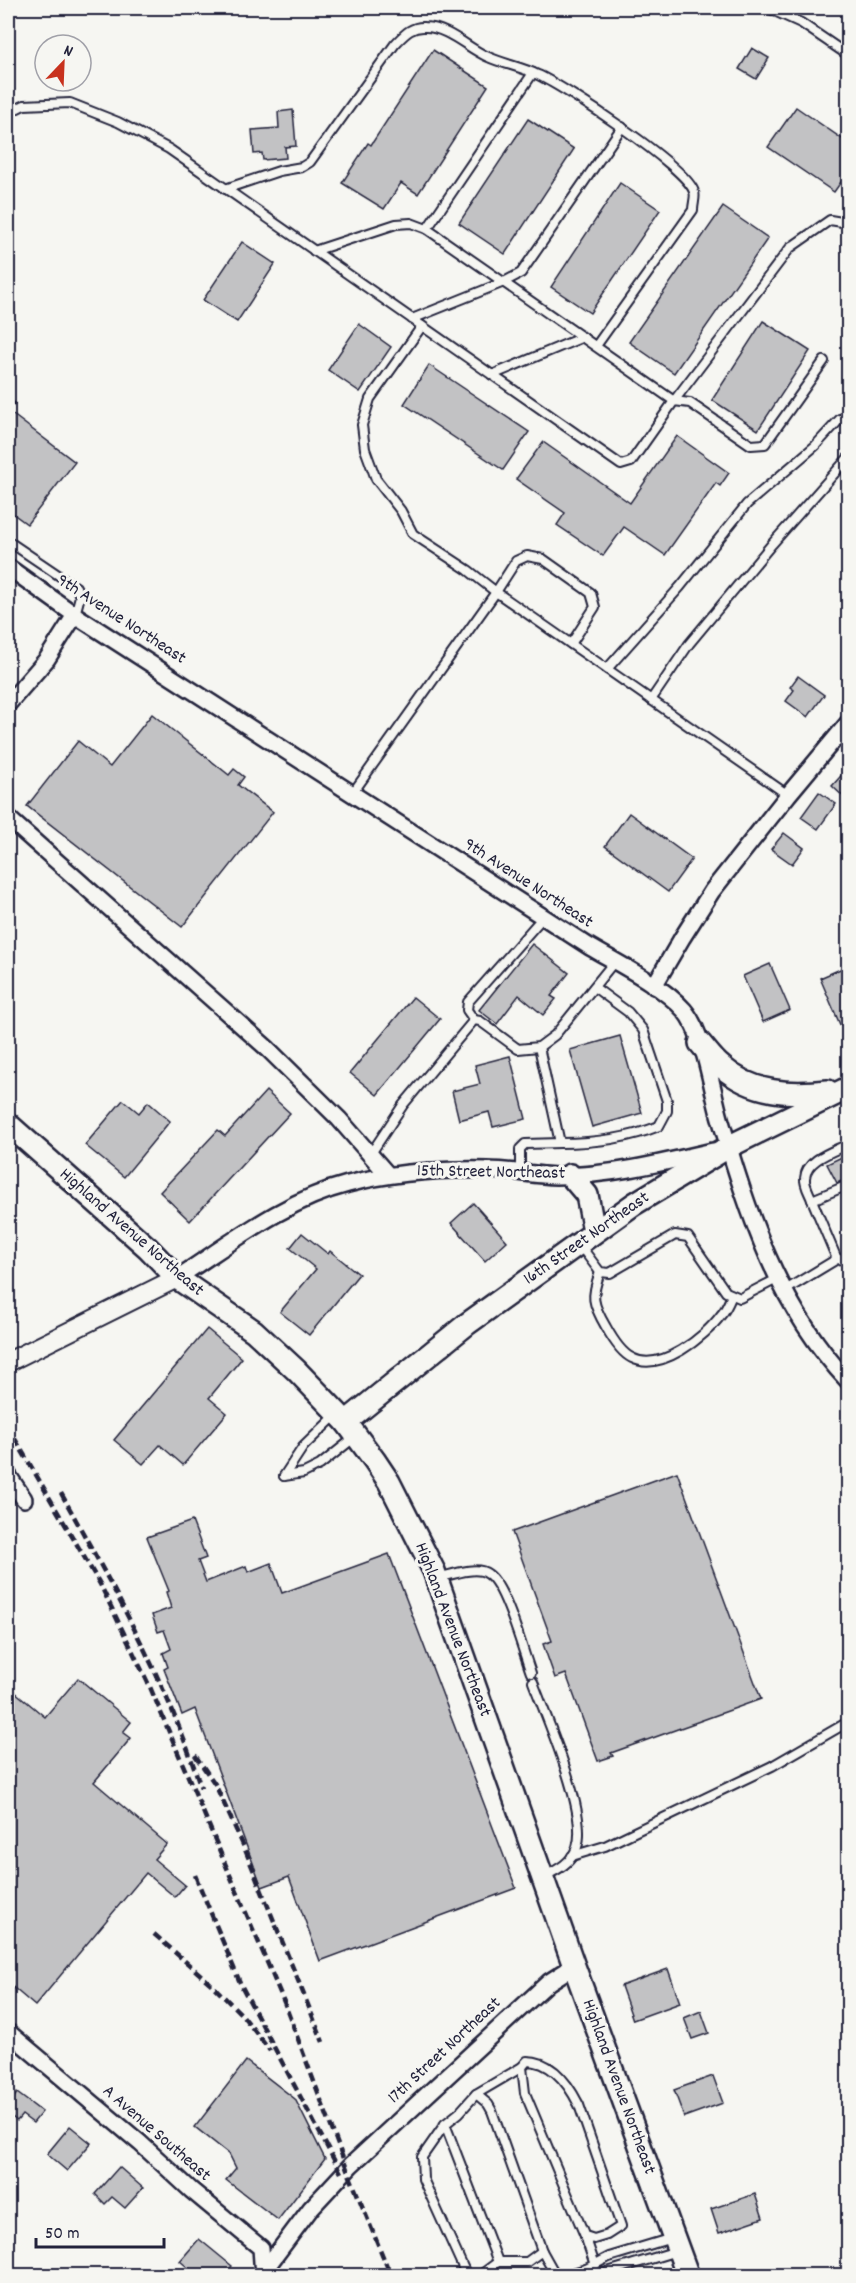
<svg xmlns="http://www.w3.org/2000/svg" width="856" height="2283" viewBox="0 0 856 2283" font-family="Dekko,sans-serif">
	<rect width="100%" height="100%" fill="#f6f6f2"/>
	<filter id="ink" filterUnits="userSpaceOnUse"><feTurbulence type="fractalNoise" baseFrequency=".0167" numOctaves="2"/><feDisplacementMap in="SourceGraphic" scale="12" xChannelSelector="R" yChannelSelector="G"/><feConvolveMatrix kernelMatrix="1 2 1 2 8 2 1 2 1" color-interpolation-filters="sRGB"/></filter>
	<g filter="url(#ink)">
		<g fill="#c2c2c4" stroke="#22223b" stroke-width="1.5">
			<path d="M752 48 769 58 756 79 739 69Z"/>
			<path d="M433 50 488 86 418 194 401 183 384 209 342 183 368 143 371 145Z"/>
			<path d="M796 107 848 143V172L834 192 768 147Z"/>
			<path d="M293 110 296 146 285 147 286 158 263 160 262 153 254 154 252 130 279 128 278 112Z"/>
			<path d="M528 119 574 149 505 254 459 223Z"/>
			<path d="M620 183 660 210 590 313 551 287Z"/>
			<path d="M723 207 768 238 674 373 629 342Z"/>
			<path d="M242 242 275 264 237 322 203 300Z"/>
			<path d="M763 321 810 351 758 430 712 400Z"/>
			<path d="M359 324 391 347 360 392 328 370Z"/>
			<path d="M429 365 529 432 503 470 404 404Z"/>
			<path d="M8 397 15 403 8 411 75 462 27 524 8 510Z"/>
			<path d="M677 436 729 473 720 486 716 483 665 555 624 527 603 556 557 525 565 513 516 479 543 442 630 503Z"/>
			<path d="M798 676 824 695 808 717 786 701 794 690 790 687Z"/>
			<path d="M152 714 229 775 234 769 244 777 238 785 273 812 182 927 27 806 78 741 110 767Z"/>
			<path d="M848 768V801L832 786Z"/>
			<path d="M819 792 836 804 818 829 801 817Z"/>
			<path d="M629 813 692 859 668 892 605 846Z"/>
			<path d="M784 833 804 848 792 864 771 849Z"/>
			<path d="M532 944 569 973 551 996 556 999 543 1015 519 995 497 1024 479 1010Z"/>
			<path d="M770 964 790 1010 763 1022 743 976Z"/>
			<path d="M845 967 848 975V1040L847 1041 820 978Z"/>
			<path d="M413 997 440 1019 377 1095 350 1073Z"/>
			<path d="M620 1036 642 1113 592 1127 570 1050Z"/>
			<path d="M510 1056 526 1119 493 1127 489 1112 459 1120 452 1091 480 1084 475 1065Z"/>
			<path d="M266 1091 290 1113 190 1221 160 1192 218 1130 225 1136Z"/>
			<path d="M123 1100 139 1113 148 1102 170 1121 124 1177 85 1145Z"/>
			<path d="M848 1154V1178L837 1183 827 1164Z"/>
			<path d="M473 1203 507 1241 485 1261 451 1223Z"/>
			<path d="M302 1233 328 1254 330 1251 359 1274 309 1335 280 1312 316 1269 290 1248Z"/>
			<path d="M207 1329 242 1358 209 1398 227 1413 183 1465 160 1445 143 1464 114 1440Z"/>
			<path d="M677 1472 761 1699 611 1753 613 1756 598 1761 566 1674 555 1678 543 1644 552 1641 512 1532Z"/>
			<path d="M192 1521 206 1558 198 1561 206 1582 246 1566 248 1572 271 1563 282 1593 389 1554 516 1888 320 1961 289 1877 262 1887 195 1709 182 1715 164 1669 168 1667 163 1653 171 1649 164 1630 158 1632 152 1615 171 1608 166 1592 169 1591 147 1537Z"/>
			<path d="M78 1678 131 1722 123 1732 131 1738 94 1782 167 1844 154 1859 185 1885 175 1897 146 1873 35 2006 8 1983V1686L45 1717Z"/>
			<path d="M668 1969 680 2003 633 2020 621 1986Z"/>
			<path d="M701 2011 709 2033 692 2039 684 2018Z"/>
			<path d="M246 2061 295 2099 325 2159 278 2220 226 2180 236 2168 229 2154 195 2127Z"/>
			<path d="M713 2076 723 2103 684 2117 674 2090Z"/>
			<path d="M17 2093 42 2112 33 2123 22 2115 17 2121 8 2114V2106Z"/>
			<path d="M70 2126 91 2143 67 2171 47 2154Z"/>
			<path d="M119 2167 143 2188 125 2208 112 2197 105 2204 95 2194Z"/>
			<path d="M755 2194 763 2218 719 2233 711 2209Z"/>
			<path d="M199 2239 232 2266 224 2276H198L180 2261Z"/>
		</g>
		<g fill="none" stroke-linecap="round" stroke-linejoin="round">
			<defs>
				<g id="service">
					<path d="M768 8 801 23 848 55"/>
					<path d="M8 113 24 105 70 103 118 122 169 149 621 465 631 462 674 401 690 403 751 445 765 444 824 361"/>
					<path d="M225 189 279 171 302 167 310 162 395 44C404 35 411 26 425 27 447 27 468 48 486 56 503 64 522 67 538 75 565 87 687 167 694 192 696 196 693 204 693 210L596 346"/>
					<path d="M427 229 533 73"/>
					<path d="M314 251 396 224 411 223 427 229 674 401 790 248 830 220 848 223"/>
					<path d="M412 319 504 282 521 273 622 127"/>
					<path d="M422 326 370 399 362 425 365 449 376 479 401 511 413 534 468 570 496 592 516 561 527 556 543 559 591 593 595 607 571 644"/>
					<path d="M492 375 583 337"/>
					<path d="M8 541 76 587 80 596 75 615"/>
					<path d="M607 669 680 587 747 504 815 446 840 419 848 423"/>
					<path d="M651 700 689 644 772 544 848 458"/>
					<path d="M352 794 496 592 788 795"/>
					<path d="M474 1020 467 1010 468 1002 543 917"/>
					<path d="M560 1143C594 1143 627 1139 659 1126L667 1111V1101L643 1030 628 1012 594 987"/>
					<path d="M370 1155 403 1105 474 1020 480 1021 518 1049 539 1047 555 1035 614 962"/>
					<path d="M520 1174V1149L525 1144 560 1143 539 1047"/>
					<path d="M812 1200C810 1194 804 1185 805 1178 806 1159 835 1151 848 1144"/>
					<path d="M579 1244 600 1272 610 1273 675 1235 688 1237 726 1292 740 1298 777 1279"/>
					<path d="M837 1259 848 1260"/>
					<path d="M600 1272C591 1297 592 1303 606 1327 612 1338 621 1353 632 1358 660 1373 705 1337 721 1315 726 1310 729 1302 732 1295"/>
					<path d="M784 1291 837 1259 812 1200 848 1185"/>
					<path d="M284 1476 304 1473 320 1465 355 1437"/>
					<path d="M284 1476 303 1447 337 1414"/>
					<path d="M438 1578C451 1575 476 1565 488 1574 505 1585 523 1651 531 1673"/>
					<path d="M533 1682C546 1717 589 1814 577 1847 572 1863 557 1870 543 1877"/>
					<path d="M572 1856 605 1846 772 1766 848 1722"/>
					<path d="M527 2061C552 2061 569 2085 579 2105L621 2226 607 2235 594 2239 585 2236 582 2229 525 2093 522 2067Z"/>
					<path d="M476 2094 488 2104 492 2111 542 2251"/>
					<path d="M445 2124 498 2262"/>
					<path d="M585 2236 595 2265"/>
					<path d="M672 2238 609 2257 586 2269 604 2273 677 2251"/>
					<path d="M467 2276 423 2179 422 2157 445 2124 459 2113 476 2094 522 2067"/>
					<path d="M479 2276 498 2262H527L542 2251 556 2276"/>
					<path d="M562 2276 586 2269"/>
				</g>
				<g id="minor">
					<path d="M8 567 75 615 590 947C619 964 663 986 684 1010 705 1035 711 1087 720 1118 749 1215 777 1305 848 1381"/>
					<path d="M8 704 47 659 75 615"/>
					<path d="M8 818 268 1049 339 1119 388 1175"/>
					<path d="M654 986 682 938 712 891 788 795 848 723"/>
					<path d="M177 1278C231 1243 285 1200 348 1184 394 1172 440 1169 488 1170 510 1170 533 1175 556 1176 608 1176 662 1163 713 1151"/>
					<path d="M8 1475 24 1499"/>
					<path d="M8 2032 140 2143 191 2190 261 2248 263 2276"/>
					<path d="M260 2276 311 2208 351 2165 549 1982 574 1966"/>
				</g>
				<path id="tertiary" d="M8 1362 177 1278"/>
				<g id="secondary">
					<path d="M700 1043C707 1051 714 1061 722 1067 753 1094 790 1095 828 1091"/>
					<path d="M8 1124 148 1248 177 1278 254 1331 296 1370 346 1422 375 1461 389 1482 434 1571 574 1966 688 2276"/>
					<path d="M570 1175 587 1195 594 1231"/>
					<path d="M346 1422 467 1324 634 1204 730 1146 848 1088"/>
				</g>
			</defs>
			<use href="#service" stroke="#22223b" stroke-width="12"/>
			<use href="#minor" stroke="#22223b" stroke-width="20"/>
			<use href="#tertiary" stroke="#22223b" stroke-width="22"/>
			<use href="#secondary" stroke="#22223b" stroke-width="26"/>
			<use href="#service" stroke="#f6f6f2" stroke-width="8"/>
			<use href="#minor" stroke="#f6f6f2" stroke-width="15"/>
			<use href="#tertiary" stroke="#f6f6f2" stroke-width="18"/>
			<use href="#secondary" stroke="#f6f6f2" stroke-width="21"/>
			<g stroke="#22223b" stroke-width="4.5" stroke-dasharray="9 4.5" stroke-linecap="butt">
				<path d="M8 1427 100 1584 150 1687 284 2002 347 2169 391 2276"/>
				<path d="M61 1493C114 1589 168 1684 201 1788"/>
				<path d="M195 1755 215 1784 244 1847 323 2042"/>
				<path d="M195 1875 241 1985 341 2173"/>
				<path d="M154 1934 210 1983 243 2016 270 2051"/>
			</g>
		</g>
	</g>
	<g text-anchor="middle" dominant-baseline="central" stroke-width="6" stroke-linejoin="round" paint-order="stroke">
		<g font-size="18" fill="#22223b" stroke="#f6f6f2">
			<text transform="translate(121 620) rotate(33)">9th Avenue Northeast</text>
			<text transform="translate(528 884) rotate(33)">9th Avenue Northeast</text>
			<text transform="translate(491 1173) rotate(1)">15th Street Northeast</text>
			<text transform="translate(131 1233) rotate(41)">Highland Avenue Northeast</text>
			<text transform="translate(587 1239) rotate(-35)">16th Street Northeast</text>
			<text transform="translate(452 1630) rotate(69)">Highland Avenue Northeast</text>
			<text transform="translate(445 2051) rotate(-43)">17th Street Northeast</text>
			<text transform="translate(618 2087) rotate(70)">Highland Avenue Northeast</text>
			<text transform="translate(156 2134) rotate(41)">A Avenue Southeast</text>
		</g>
	</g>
	<rect width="856" height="2283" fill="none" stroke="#f6f6f2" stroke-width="30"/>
	<rect x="15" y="15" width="826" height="2253" fill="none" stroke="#22223b" stroke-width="2" filter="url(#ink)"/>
	<g transform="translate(63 63) rotate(23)"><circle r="28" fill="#f6f6f2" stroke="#a1a1a9" stroke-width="1.5"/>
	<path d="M0-4.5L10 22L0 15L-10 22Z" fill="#c8321e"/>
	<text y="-9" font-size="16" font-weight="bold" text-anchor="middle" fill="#22223b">N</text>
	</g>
	<path d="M36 2238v9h128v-9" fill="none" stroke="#22223b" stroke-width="3"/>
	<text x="45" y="2238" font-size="18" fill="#22223b" stroke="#f6f6f2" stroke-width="4.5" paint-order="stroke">50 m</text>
</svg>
